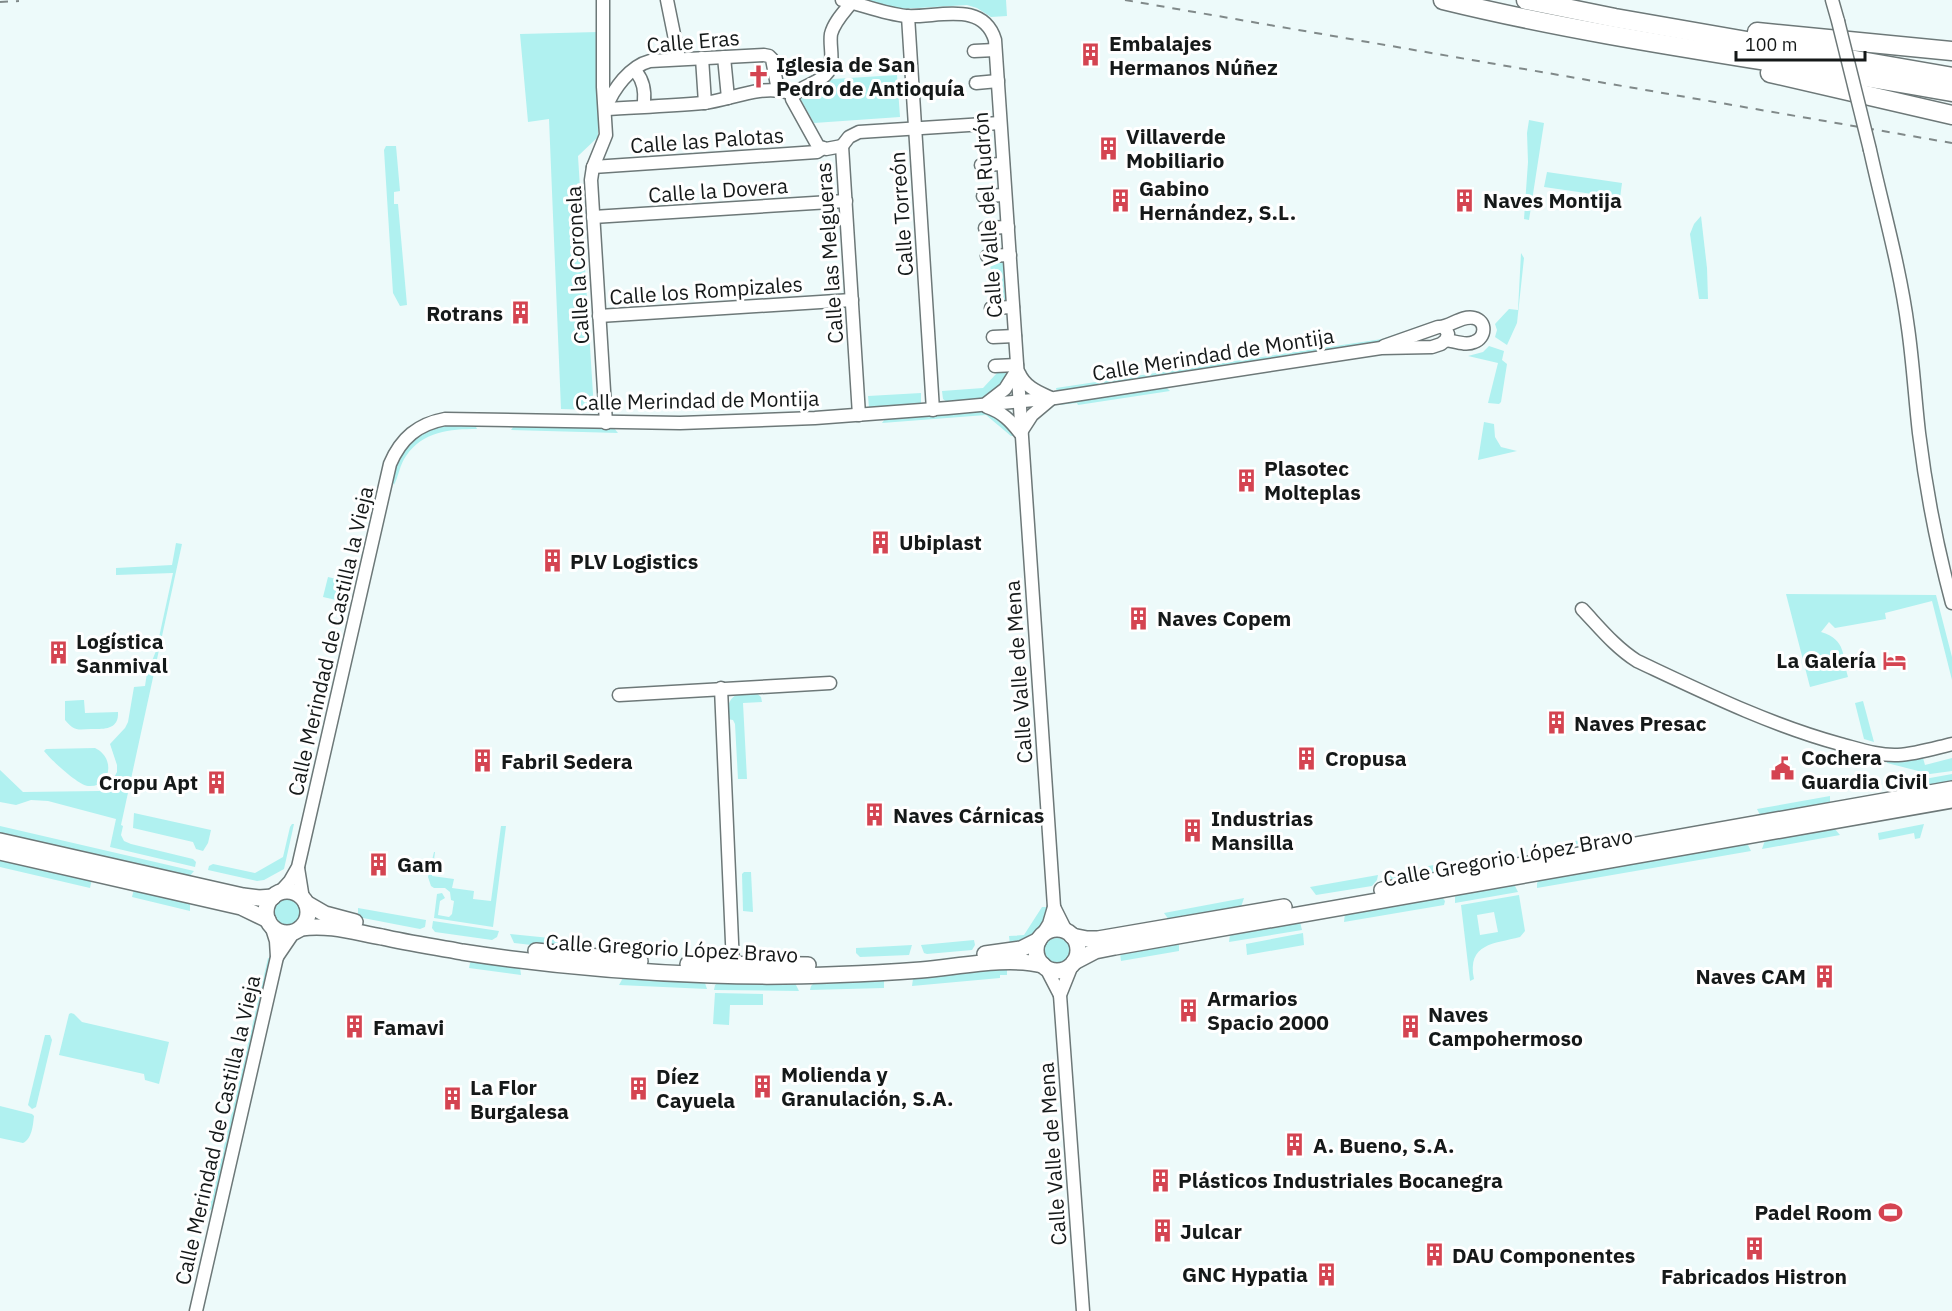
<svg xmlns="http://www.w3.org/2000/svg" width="1952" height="1311" viewBox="0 0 1952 1311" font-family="'IBM Plex Sans',sans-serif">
	<rect width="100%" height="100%" fill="#edfafa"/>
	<g fill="#b0f1f0" fill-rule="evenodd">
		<path d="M862 0H1006L1007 16 991 17 977 8 967 5 901 9Z"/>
		<path d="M598 32V137L578 156 594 410 561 409 549 119 528 122 520 34Z"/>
		<path d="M897 75 900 117 814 123 800 98 833 79Z"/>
		<path d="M1529 120 1544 123 1529 220 1524 219 1528 162 1527 133Z"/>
		<path d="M386 146H396L400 191 394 192V204H398L407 305 400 306 393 293 384 150Z"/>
		<path d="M1547 172 1622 183 1620 198 1544 187Z"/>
		<path d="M1701 216 1707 268 1708 299H1699L1690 234 1694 224Z"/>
		<path d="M1521 253 1524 258 1517 323 1507 345 1495 337 1497 330 1495 324 1509 309 1518 310Z"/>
		<path d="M1005 259 1008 304 993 305 990 261Z"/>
		<path d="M1437 320V323L1381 343 1057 392 1056 388 1382 339Z"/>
		<path d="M1489 346 1504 351 1502 360 1507 364 1501 402 1499 404 1488 403 1498 363 1468 356 1483 352Z"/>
		<path d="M1012 369C1000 393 986 399 961 401 954 402 948 404 943 399L942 391 983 388 997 373V370Z"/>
		<path d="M1165 386 1170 391 1078 405 1077 403 1059 405V403Z"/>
		<path d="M921 393V403L916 406 869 408 868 396Z"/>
		<path d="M974 411C991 411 1007 421 1015 436H1011L986 415 882 423 885 419Z"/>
		<path d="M1484 422 1494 424 1495 437 1501 447 1517 451 1478 460Z"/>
		<path d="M460 424 475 425 477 429C450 429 423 431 406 456 400 464 398 478 394 485L392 480C402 443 422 427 460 424Z"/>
		<path d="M514 426 614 428 618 433 511 430Z"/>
		<path d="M176 543 182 544 121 825 123 826 121 835 124 841 131 844 193 859 196 862 195 867 110 847 116 819 48 801 31 800 16 805 0 802V770L23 792 99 791 110 785 117 772V765L110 744 125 728 128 722 134 687 145 686 147 673 156 651 173 573 116 575V568L172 565Z"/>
		<path d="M328 577 349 582 345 602 323 597Z"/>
		<path d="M1786 594 1936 595 1952 657V680L1932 601 1885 613 1886 619 1835 628 1829 622 1821 632C1847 640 1842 656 1848 677L1810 687Z"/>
		<path d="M755 692 761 697 762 702 743 703 747 779H738L735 724 733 720 727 719C728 695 733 694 755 692Z"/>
		<path d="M82 700H84L85 713 118 712C119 730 104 729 91 729 84 729 78 731 72 727 69 725 67 722 65 720V701Z"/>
		<path d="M1863 701 1874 742 1864 739 1855 703Z"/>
		<path d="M95 748C116 758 111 788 88 786 78 785 51 760 44 751L46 749Z"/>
		<path d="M1923 758 1925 765 1952 758V771L1930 774 1887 763V761H1907Z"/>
		<path d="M1952 774V784L1898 793 1897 784Z"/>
		<path d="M1830 796V803L1761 817 1757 809Z"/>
		<path d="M134 813 211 830 208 843 203 851 196 849 193 842 133 828Z"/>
		<path d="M292 824H294L284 869 264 880 257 881 208 870 209 866 213 864 255 873 283 857 290 827Z"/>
		<path d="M1924 824 1920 838 1915 839 1914 833 1879 840 1878 833Z"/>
		<path d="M0 826 194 871 189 877 0 835Z"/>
		<path d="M501 826H506L493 927 434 918 437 894 442 893 445 898 440 901 438 915 449 917 452 914 454 901 451 900 450 892 445 888H434L431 886 428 877 434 852H435L432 876 454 879 452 888 474 891 473 899 491 901Z"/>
		<path d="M1834 828 1840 835 1762 849 1765 840Z"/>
		<path d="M1614 834 1615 838 1612 843C1607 843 1602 842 1597 842 1580 841 1564 847 1549 854L1542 850V847Z"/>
		<path d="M1742 843 1748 845 1751 851 1537 888V883L1540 879Z"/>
		<path d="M0 858 92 879 90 888 0 867Z"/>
		<path d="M1462 860 1459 870 1396 881 1391 879 1389 873Z"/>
		<path d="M744 872H751L753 912 743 911 742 874Z"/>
		<path d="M1378 875 1377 880 1372 886 1316 895 1310 887Z"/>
		<path d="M1510 884 1515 886 1518 892 1455 903V897L1458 893Z"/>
		<path d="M134 889 188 901 190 905V911L132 897Z"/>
		<path d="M1519 895 1525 931 1520 937C1494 944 1467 943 1474 979L1470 981 1461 905ZM1494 912 1498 932 1480 935 1477 915Z"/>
		<path d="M1441 896 1445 901 1444 905 1344 922 1345 913Z"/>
		<path d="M1244 898 1241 907 1169 920 1164 913Z"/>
		<circle cx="287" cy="912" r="14"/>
		<path d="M1042 907H1049C1043 933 1033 936 1010 945L1009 936 1024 935Z"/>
		<path d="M358 908 426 920 425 927 420 929 363 918 358 915Z"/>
		<path d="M433 921 499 931 497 937 492 940 435 932 432 928Z"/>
		<path d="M1300 922 1302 930 1229 942 1230 934Z"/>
		<path d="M1303 933 1304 945 1247 955 1246 944Z"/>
		<path d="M510 934 590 942 585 951 514 943Z"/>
		<circle cx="1057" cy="951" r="13"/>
		<path d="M974 940 975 945 972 950 927 954 924 953 921 945Z"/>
		<path d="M1175 942 1179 945V951L1121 961 1120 953 1158 945 1159 948 1167 947V944Z"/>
		<path d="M912 945 909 955 860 957 856 953V948Z"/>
		<path d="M268 958 271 959 214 1207 209 1211Z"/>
		<path d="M474 960 520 967 521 975 469 968 470 963Z"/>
		<path d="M1007 968V975H1000V978L912 986 913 979 916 977Z"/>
		<path d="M624 976 702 981 705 983 707 989 619 985Z"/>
		<path d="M884 980V988L810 990 811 986 815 982Z"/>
		<path d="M720 981 795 983 799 991 714 990 715 985Z"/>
		<path d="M715 993 763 994V1005H730L729 1025 713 1024Z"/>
		<path d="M71 1013 74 1014 82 1022 169 1042 159 1084 145 1080 144 1074 59 1055 69 1014Z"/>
		<path d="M45 1035H50L52 1040 36 1107 32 1109 28 1105Z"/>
		<path d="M0 1106 32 1114 34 1116C33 1125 32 1139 23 1143L0 1138Z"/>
	</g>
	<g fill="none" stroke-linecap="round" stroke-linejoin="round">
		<defs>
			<g id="minor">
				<path d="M603 0V87L606 135 593 167 591 180 606 423"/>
				<path d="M667 0 679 59"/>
				<path d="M842 0C863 5 885 14 906 16 937 18 983 0 995 40L1054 907 1049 924 1041 937"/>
				<path d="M1832 0 1838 21"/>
				<path d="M908 16 933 410"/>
				<path d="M974 51 995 50"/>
				<path d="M724 57 728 98"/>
				<path d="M702 58 705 103"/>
				<path d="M637 73C644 82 645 91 644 102"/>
				<path d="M976 83 998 81"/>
				<path d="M606 108C613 89 630 66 650 61L764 55 769 56 772 59 778 90"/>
				<path d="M606 109C638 107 671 106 703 103 730 100 759 85 786 92"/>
				<path d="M842 146 859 415"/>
				<path d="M842 146 826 149 818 146 792 99C795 87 820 84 828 72 835 61 829 46 831 34 834 22 844 12 852 2"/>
				<path d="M842 146 849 137 859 132 1000 123"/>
				<path d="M1870 150C1883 209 1900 267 1908 328 1913 363 1915 398 1919 433 1926 490 1937 547 1952 603"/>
				<path d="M981 165 1003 164"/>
				<path d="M593 167 817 152 823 148"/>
				<path d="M983 196 1005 195"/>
				<path d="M593 217 846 201"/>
				<path d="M985 228 1008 227"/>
				<path d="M987 256 1010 255"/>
				<path d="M991 308 1013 307"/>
				<path d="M599 316 852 300"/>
				<path d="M993 337 1015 336"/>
				<path d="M1384 346 1438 327C1449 328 1461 315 1474 318 1487 321 1486 338 1474 342 1466 346 1454 341 1446 340"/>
				<path d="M995 366 1017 365"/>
				<path d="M1019 373C1025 387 1038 392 1051 398"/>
				<path d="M987 403 1005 389 1017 370"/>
				<path d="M987 407C1002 412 1011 421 1020 433"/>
				<path d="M1021 432 1032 415 1051 399"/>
				<path d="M1582 609C1600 628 1615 647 1637 661 1703 692 1770 725 1840 744 1859 749 1879 756 1898 755 1916 754 1935 748 1952 744"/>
				<path d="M721 688 733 965"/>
				<path d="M619 695 830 683"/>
				<path d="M298 868 303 899"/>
				<path d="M280 892 290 881 298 867 390 464C401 438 418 424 445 419L680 423 815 418 948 408 1055 398 1381 348 1432 347 1441 344 1446 340 1448 334 1445 328"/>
				<path d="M1054 907 1066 931"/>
				<path d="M277 957 294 932"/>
				<path d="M1072 965 1060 995 1083 1311"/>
				<path d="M1046 968 1060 995"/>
				<path d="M196 1311 277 957 276 941 271 925"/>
			</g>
			<g id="major">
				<path d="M0 841 243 896 259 898 273 897"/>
				<path d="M0 852 241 907 268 920"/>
				<path d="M1382 890 1952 789"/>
				<circle cx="287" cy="912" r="21"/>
				<path d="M306 903 325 914 355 922"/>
				<path d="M301 928C329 924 354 932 382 937 408 943 435 947 462 952 545 965 628 972 711 975 781 978 851 975 921 970 958 967 1007 956 1043 965"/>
				<circle cx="1057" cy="950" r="21"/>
				<path d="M1072 936 1087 939H1098L1284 907"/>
				<path d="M536 951 640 961"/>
				<path d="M985 954 1021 949 1039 940"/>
				<path d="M1074 962 1095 951 1115 947 1952 800"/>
				<path d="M688 964 808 965"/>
			</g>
			<g id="highway">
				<path d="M1443 0C1610 41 1783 61 1952 92"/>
				<path d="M1526 0 1615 18 1952 77"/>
				<path d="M1757 32 1952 51"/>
				<path d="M1770 73 1952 115"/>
			</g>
		</defs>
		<use href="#minor" stroke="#6d7878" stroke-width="15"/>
		<use href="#major" stroke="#6d7878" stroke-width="18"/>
		<use href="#highway" stroke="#6d7878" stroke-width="21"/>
		<use href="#minor" stroke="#fff" stroke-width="12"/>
		<use href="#major" stroke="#fff" stroke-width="15"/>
		<use href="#highway" stroke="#fff" stroke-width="18"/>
		<g stroke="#808989" stroke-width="2" stroke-dasharray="8 8" stroke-linecap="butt">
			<path d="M1125 0 1952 143"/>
			<path d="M0 2 19 1"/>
		</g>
		<defs>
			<path id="minor-bridge" d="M1838 21 1870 150"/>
		</defs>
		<use href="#minor-bridge" stroke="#6d7878" stroke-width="15" stroke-linecap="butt"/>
		<use href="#minor-bridge" stroke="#fff" stroke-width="12"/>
	</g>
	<defs>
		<symbol id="building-bare" viewBox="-9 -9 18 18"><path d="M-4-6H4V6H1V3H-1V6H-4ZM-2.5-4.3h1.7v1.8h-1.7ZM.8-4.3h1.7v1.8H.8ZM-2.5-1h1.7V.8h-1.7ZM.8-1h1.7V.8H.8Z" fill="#d44451" stroke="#fff" stroke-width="2.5" paint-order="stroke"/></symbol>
		<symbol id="church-bare" viewBox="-9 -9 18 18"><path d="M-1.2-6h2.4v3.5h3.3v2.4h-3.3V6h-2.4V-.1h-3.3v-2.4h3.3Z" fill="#d44451" stroke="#fff" stroke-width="2.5" paint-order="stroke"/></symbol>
		<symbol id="hotel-bare" viewBox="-9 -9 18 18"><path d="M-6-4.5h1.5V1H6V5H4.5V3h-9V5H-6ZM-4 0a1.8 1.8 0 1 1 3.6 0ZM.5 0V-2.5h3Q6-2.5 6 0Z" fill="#d44451" stroke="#fff" stroke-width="2.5" paint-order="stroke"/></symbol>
		<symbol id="civic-bare" viewBox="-9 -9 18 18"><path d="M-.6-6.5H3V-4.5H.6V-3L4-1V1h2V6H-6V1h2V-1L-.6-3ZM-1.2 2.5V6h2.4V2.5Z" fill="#d44451" stroke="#fff" stroke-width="2.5" paint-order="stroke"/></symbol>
		<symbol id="stadium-bare" viewBox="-9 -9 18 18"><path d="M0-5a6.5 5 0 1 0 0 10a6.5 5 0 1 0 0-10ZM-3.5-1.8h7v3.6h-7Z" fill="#d44451" stroke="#fff" stroke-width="2.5" paint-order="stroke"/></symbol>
	</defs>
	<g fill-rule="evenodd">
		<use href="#building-bare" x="1074" y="38" width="33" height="33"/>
		<use href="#church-bare" x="742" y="60" width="33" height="33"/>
		<use href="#building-bare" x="1092" y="132" width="33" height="33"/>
		<use href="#building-bare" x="1104" y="184" width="33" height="33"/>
		<use href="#building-bare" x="1448" y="184" width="33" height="33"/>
		<use href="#building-bare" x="504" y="296" width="33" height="33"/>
		<use href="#building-bare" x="1230" y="464" width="33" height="33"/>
		<use href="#building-bare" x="864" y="526" width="33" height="33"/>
		<use href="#building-bare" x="536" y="544" width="33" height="33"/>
		<use href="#building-bare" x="1122" y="602" width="33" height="33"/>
		<use href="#building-bare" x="42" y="636" width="33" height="33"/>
		<use href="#hotel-bare" x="1878" y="644" width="33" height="33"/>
		<use href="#building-bare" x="1540" y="706" width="33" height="33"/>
		<use href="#building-bare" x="1290" y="742" width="33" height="33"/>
		<use href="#building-bare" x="466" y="744" width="33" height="33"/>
		<use href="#civic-bare" x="1766" y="752" width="33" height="33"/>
		<use href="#building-bare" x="200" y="766" width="33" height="33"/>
		<use href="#building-bare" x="858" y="798" width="33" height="33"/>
		<use href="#building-bare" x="1176" y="814" width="33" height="33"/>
		<use href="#building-bare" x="362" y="848" width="33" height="33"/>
		<use href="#building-bare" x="1808" y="960" width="33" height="33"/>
		<use href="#building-bare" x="1172" y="994" width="33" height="33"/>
		<use href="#building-bare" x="1394" y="1010" width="33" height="33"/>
		<use href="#building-bare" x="338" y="1010" width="33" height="33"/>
		<use href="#building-bare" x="746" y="1070" width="33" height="33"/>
		<use href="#building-bare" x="622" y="1072" width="33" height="33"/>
		<use href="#building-bare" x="436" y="1082" width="33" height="33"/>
		<use href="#building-bare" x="1278" y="1128" width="33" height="33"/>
		<use href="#building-bare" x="1144" y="1164" width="33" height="33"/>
		<use href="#stadium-bare" x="1874" y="1196" width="33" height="33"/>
		<use href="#building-bare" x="1146" y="1214" width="33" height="33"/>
		<use href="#building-bare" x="1738" y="1232" width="33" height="33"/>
		<use href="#building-bare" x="1418" y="1238" width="33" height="33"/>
		<use href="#building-bare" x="1310" y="1258" width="33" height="33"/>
	</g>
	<g text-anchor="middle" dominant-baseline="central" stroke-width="6" stroke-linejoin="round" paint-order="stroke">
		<g font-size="21" fill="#151919" stroke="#fff">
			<text transform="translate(693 41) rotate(-5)">Calle Eras</text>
			<text transform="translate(707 140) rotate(-4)">Calle las Palotas</text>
			<text transform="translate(718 190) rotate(-4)">Calle la Dovera</text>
			<text transform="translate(901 214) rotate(-94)">Calle Torreón</text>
			<text transform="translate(987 215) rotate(-94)">Calle Valle del Rudrón</text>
			<text transform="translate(829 253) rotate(-94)">Calle las Melgueras</text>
			<text transform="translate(577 265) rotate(-93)">Calle la Coronela</text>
			<text transform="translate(706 290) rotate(-4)">Calle los Rompizales</text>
			<text transform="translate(1213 354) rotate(-9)">Calle Merindad de Montija</text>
			<text transform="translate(697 400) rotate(-1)">Calle Merindad de Montija</text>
			<text transform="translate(330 641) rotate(-77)">Calle Merindad de Castilla la Vieja</text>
			<text transform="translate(1018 672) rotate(-94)">Calle Valle de Mena</text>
			<text transform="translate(1508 857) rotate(-10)">Calle Gregorio López Bravo</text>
			<text transform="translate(672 948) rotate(3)">Calle Gregorio López Bravo</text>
			<text transform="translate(217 1130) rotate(-77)">Calle Merindad de Castilla la Vieja</text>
			<text transform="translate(1052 1154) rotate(-94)">Calle Valle de Mena</text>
		</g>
		<g font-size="21" font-weight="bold" fill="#151919" stroke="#fff" text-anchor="start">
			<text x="1109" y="43">Embalajes<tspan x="1109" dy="24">Hermanos Núñez</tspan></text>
			<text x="776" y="64">Iglesia de San<tspan x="776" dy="24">Pedro de Antioquía</tspan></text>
			<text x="1126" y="136">Villaverde<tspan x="1126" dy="24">Mobiliario</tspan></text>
			<text x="1139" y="188">Gabino<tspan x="1139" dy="24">Hernández, S.L.</tspan></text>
			<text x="1483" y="200">Naves Montija</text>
			<text x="503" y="313" text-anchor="end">Rotrans</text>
			<text x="1264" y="468">Plasotec<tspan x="1264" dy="24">Molteplas</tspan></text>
			<text x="899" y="542">Ubiplast</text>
			<text x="570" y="561">PLV Logistics</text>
			<text x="1157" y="618">Naves Copem</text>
			<text x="76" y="641">Logística<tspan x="76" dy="24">Sanmival</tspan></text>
			<text x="1876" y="660" text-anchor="end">La Galería</text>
			<text x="1574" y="723">Naves Presac</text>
			<text x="1801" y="757">Cochera<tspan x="1801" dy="24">Guardia Civil</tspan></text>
			<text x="1325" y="758">Cropusa</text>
			<text x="501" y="761">Fabril Sedera</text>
			<text x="198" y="782" text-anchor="end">Cropu Apt</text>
			<text x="893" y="815">Naves Cárnicas</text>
			<text x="1211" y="818">Industrias<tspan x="1211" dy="24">Mansilla</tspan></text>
			<text x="397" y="864">Gam</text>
			<text x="1806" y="976" text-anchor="end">Naves CAM</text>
			<text x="1207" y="998">Armarios<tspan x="1207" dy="24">Spacio 2000</tspan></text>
			<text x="1428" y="1014">Naves<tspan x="1428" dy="24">Campohermoso</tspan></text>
			<text x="373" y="1027">Famavi</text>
			<text x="781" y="1074">Molienda y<tspan x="781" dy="24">Granulación, S.A.</tspan></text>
			<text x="656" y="1076">Díez<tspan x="656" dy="24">Cayuela</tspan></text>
			<text x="470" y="1087">La Flor<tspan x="470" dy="24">Burgalesa</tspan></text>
			<text x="1313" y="1145">A. Bueno, S.A.</text>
			<text x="1178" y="1180">Plásticos Industriales Bocanegra</text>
			<text x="1872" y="1212" text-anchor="end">Padel Room</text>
			<text x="1180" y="1231">Julcar</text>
			<text x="1452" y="1255">DAU Componentes</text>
			<text x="1308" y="1274" text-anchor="end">GNC Hypatia</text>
			<text x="1754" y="1276" text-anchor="middle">Fabricados Histron</text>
		</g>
	</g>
	<path d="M1736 51v9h129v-9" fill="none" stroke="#151919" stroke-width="3"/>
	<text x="1745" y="51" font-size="18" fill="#151919" stroke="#ffffff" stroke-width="4.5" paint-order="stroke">100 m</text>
</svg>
